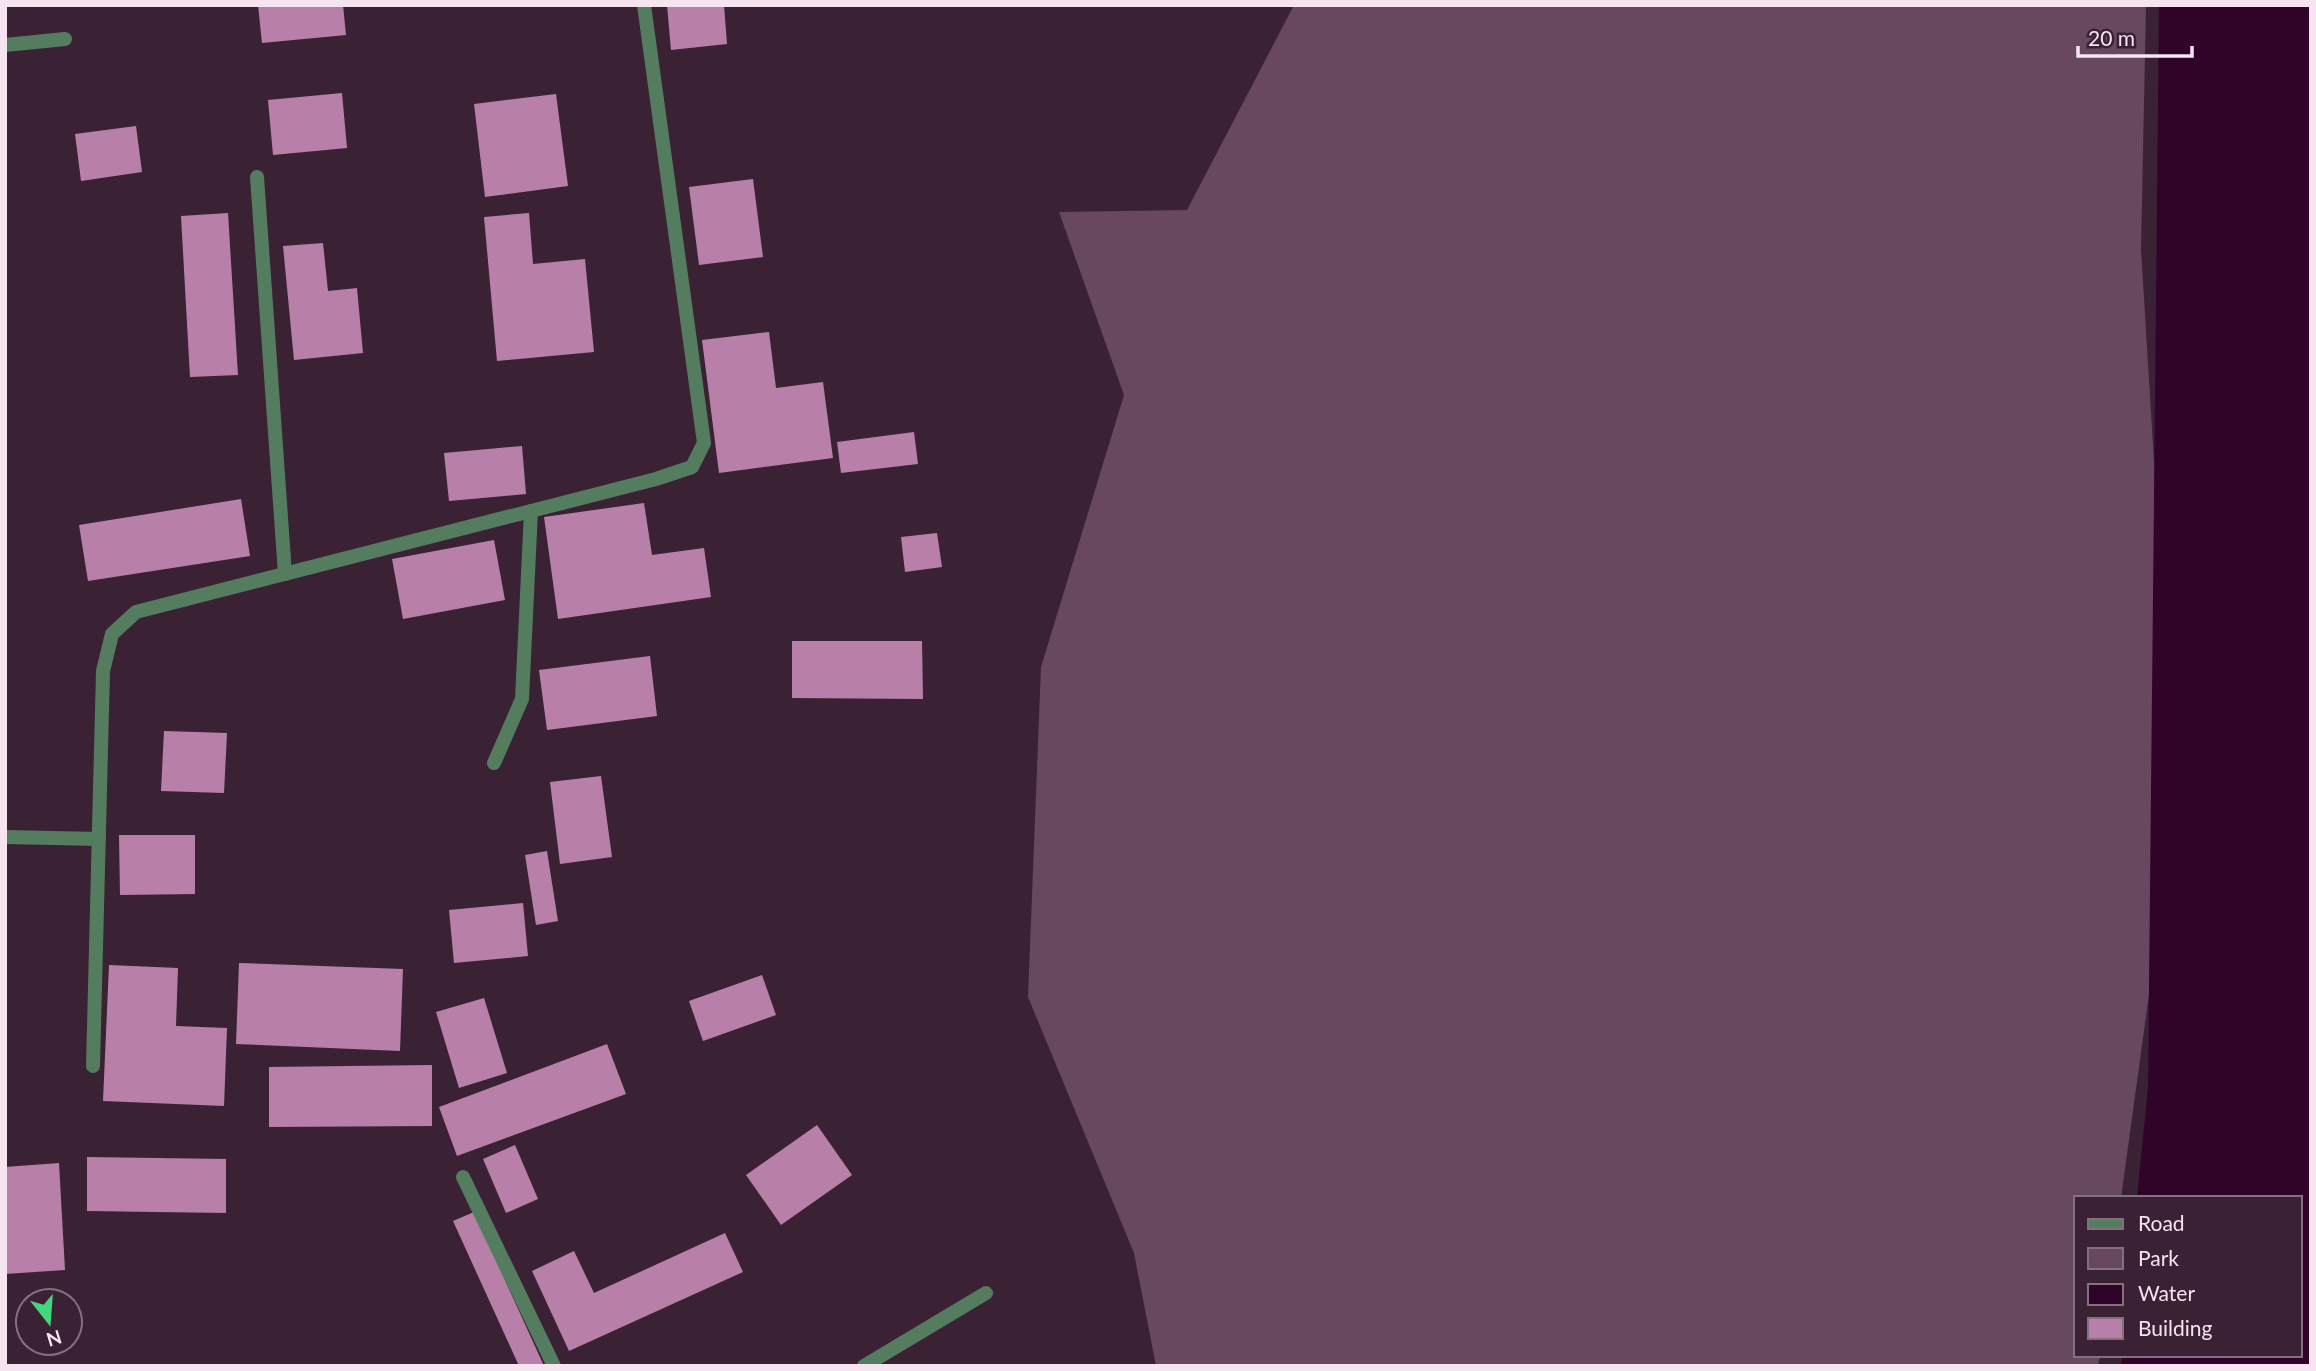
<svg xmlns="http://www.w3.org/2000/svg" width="2316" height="1371" viewBox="0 0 2316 1371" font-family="Lato,sans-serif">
	<rect width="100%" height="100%" fill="#3a2234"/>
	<path fill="#67485f" d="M1294 5H2146L2141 249 2175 805 2121 1198H2076V1355H2100L2098 1366H1156L1134 1253 1028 997 1041 667 1124 395 1059 212 1187 210Z"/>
	<path fill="#300328" d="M2159 5H2311V1366H2121L2122 1355H2300V1198H2137L2148 1088Z"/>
	<g fill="#b880a9">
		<path d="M258 5H343L346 35 262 43Z"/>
		<path d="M667 5H724L727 44 671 50Z"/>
		<path d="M342 93 347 148 273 155 268 100Z"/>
		<path d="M556 94 568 186 485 197 474 104Z"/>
		<path d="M136 126 142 172 81 181 75 134Z"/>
		<path d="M753 179 763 257 699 265 689 187Z"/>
		<path d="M228 213 238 375 190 377 181 216Z"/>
		<path d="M529 213 533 264 585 259 594 352 497 361 484 217Z"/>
		<path d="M323 243 328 291 357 288 363 353 294 360 283 246Z"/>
		<path d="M769 332 776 388 823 382 833 458 719 473 702 340Z"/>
		<path d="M914 432 918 464 841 473 837 442Z"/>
		<path d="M522 446 526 494 449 501 444 453Z"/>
		<path d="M241 499 250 556 88 581 79 525Z"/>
		<path d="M644 503 652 555 704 548 711 597 558 619 544 517Z"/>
		<path d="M937 533 942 567 905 572 901 537Z"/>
		<path d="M494 540 505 600 403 619 392 559Z"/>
		<path d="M792 641H922L923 699 792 698Z"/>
		<path d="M650 656 657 716 547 730 539 670Z"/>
		<path d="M164 731 227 733 224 793 161 791Z"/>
		<path d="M601 776 612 857 560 864 550 782Z"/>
		<path d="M119 835H195V894L120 895Z"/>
		<path d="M547 851 558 921 536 925 525 855Z"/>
		<path d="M523 903 528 956 454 963 449 910Z"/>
		<path d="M239 963 403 969 400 1051 236 1044Z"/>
		<path d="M109 965 178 968 176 1026 227 1028 224 1106 103 1101Z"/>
		<path d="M762 975 776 1015 703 1041 689 1001Z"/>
		<path d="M484 998 507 1073 459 1088 436 1012Z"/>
		<path d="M607 1044 626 1094 457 1156 439 1107Z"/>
		<path d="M432 1065V1126L269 1127V1067Z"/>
		<path d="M817 1125 852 1175 781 1225 746 1175Z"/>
		<path d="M515 1145 538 1199 506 1213 483 1159Z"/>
		<path d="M87 1157 226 1159V1213L87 1211Z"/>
		<path d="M59 1163 65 1270 5 1274V1167Z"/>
		<path d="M474 1212 544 1366H519L453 1221Z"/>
		<path d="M725 1233 743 1272 569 1351 532 1271 574 1251 594 1293Z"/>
	</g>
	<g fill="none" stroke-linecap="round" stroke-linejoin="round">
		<g stroke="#537d5e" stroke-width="14">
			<path d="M5 45 65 39"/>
			<path d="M463 1177 554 1366"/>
			<path d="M864 1366 986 1293"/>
		</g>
		<g stroke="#537d5e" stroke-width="14">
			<path d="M257 177 285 574"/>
			<path d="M494 763 522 699 531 511"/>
			<path d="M5 837 99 839"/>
			<path d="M93 1066 103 671 112 634 136 612 656 479 692 467 704 443 644 5"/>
		</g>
	</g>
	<rect width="2316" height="1371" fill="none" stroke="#f6e5f1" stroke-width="14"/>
	<rect x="2074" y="1196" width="228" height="161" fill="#3a2234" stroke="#857080" stroke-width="2"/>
	<rect x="2088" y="1219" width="35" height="10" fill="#537d5e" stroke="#857080" stroke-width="2"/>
	<text x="2138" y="1231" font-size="21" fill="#f6e5f1">Road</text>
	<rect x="2088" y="1248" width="35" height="21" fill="#67485f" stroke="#857080" stroke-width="2"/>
	<text x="2138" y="1266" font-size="21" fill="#f6e5f1">Park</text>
	<rect x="2088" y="1284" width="35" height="21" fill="#300328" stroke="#857080" stroke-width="2"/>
	<text x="2138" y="1301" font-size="21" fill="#f6e5f1">Water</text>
	<rect x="2088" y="1318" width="35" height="21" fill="#b880a9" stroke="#857080" stroke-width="2"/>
	<text x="2138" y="1336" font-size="21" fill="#f6e5f1">Building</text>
	<g transform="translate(49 1322) rotate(163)"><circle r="33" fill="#3a2234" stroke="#857080" stroke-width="2"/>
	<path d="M0-5L12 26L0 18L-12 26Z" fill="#43d77b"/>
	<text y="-10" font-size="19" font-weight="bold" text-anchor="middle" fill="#f6e5f1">N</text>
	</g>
	<path d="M2078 46v10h114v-10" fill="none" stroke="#f6e5f1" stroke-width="3.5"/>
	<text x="2088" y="46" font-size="21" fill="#f6e5f1" stroke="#3a2234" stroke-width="5" paint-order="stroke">20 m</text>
</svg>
